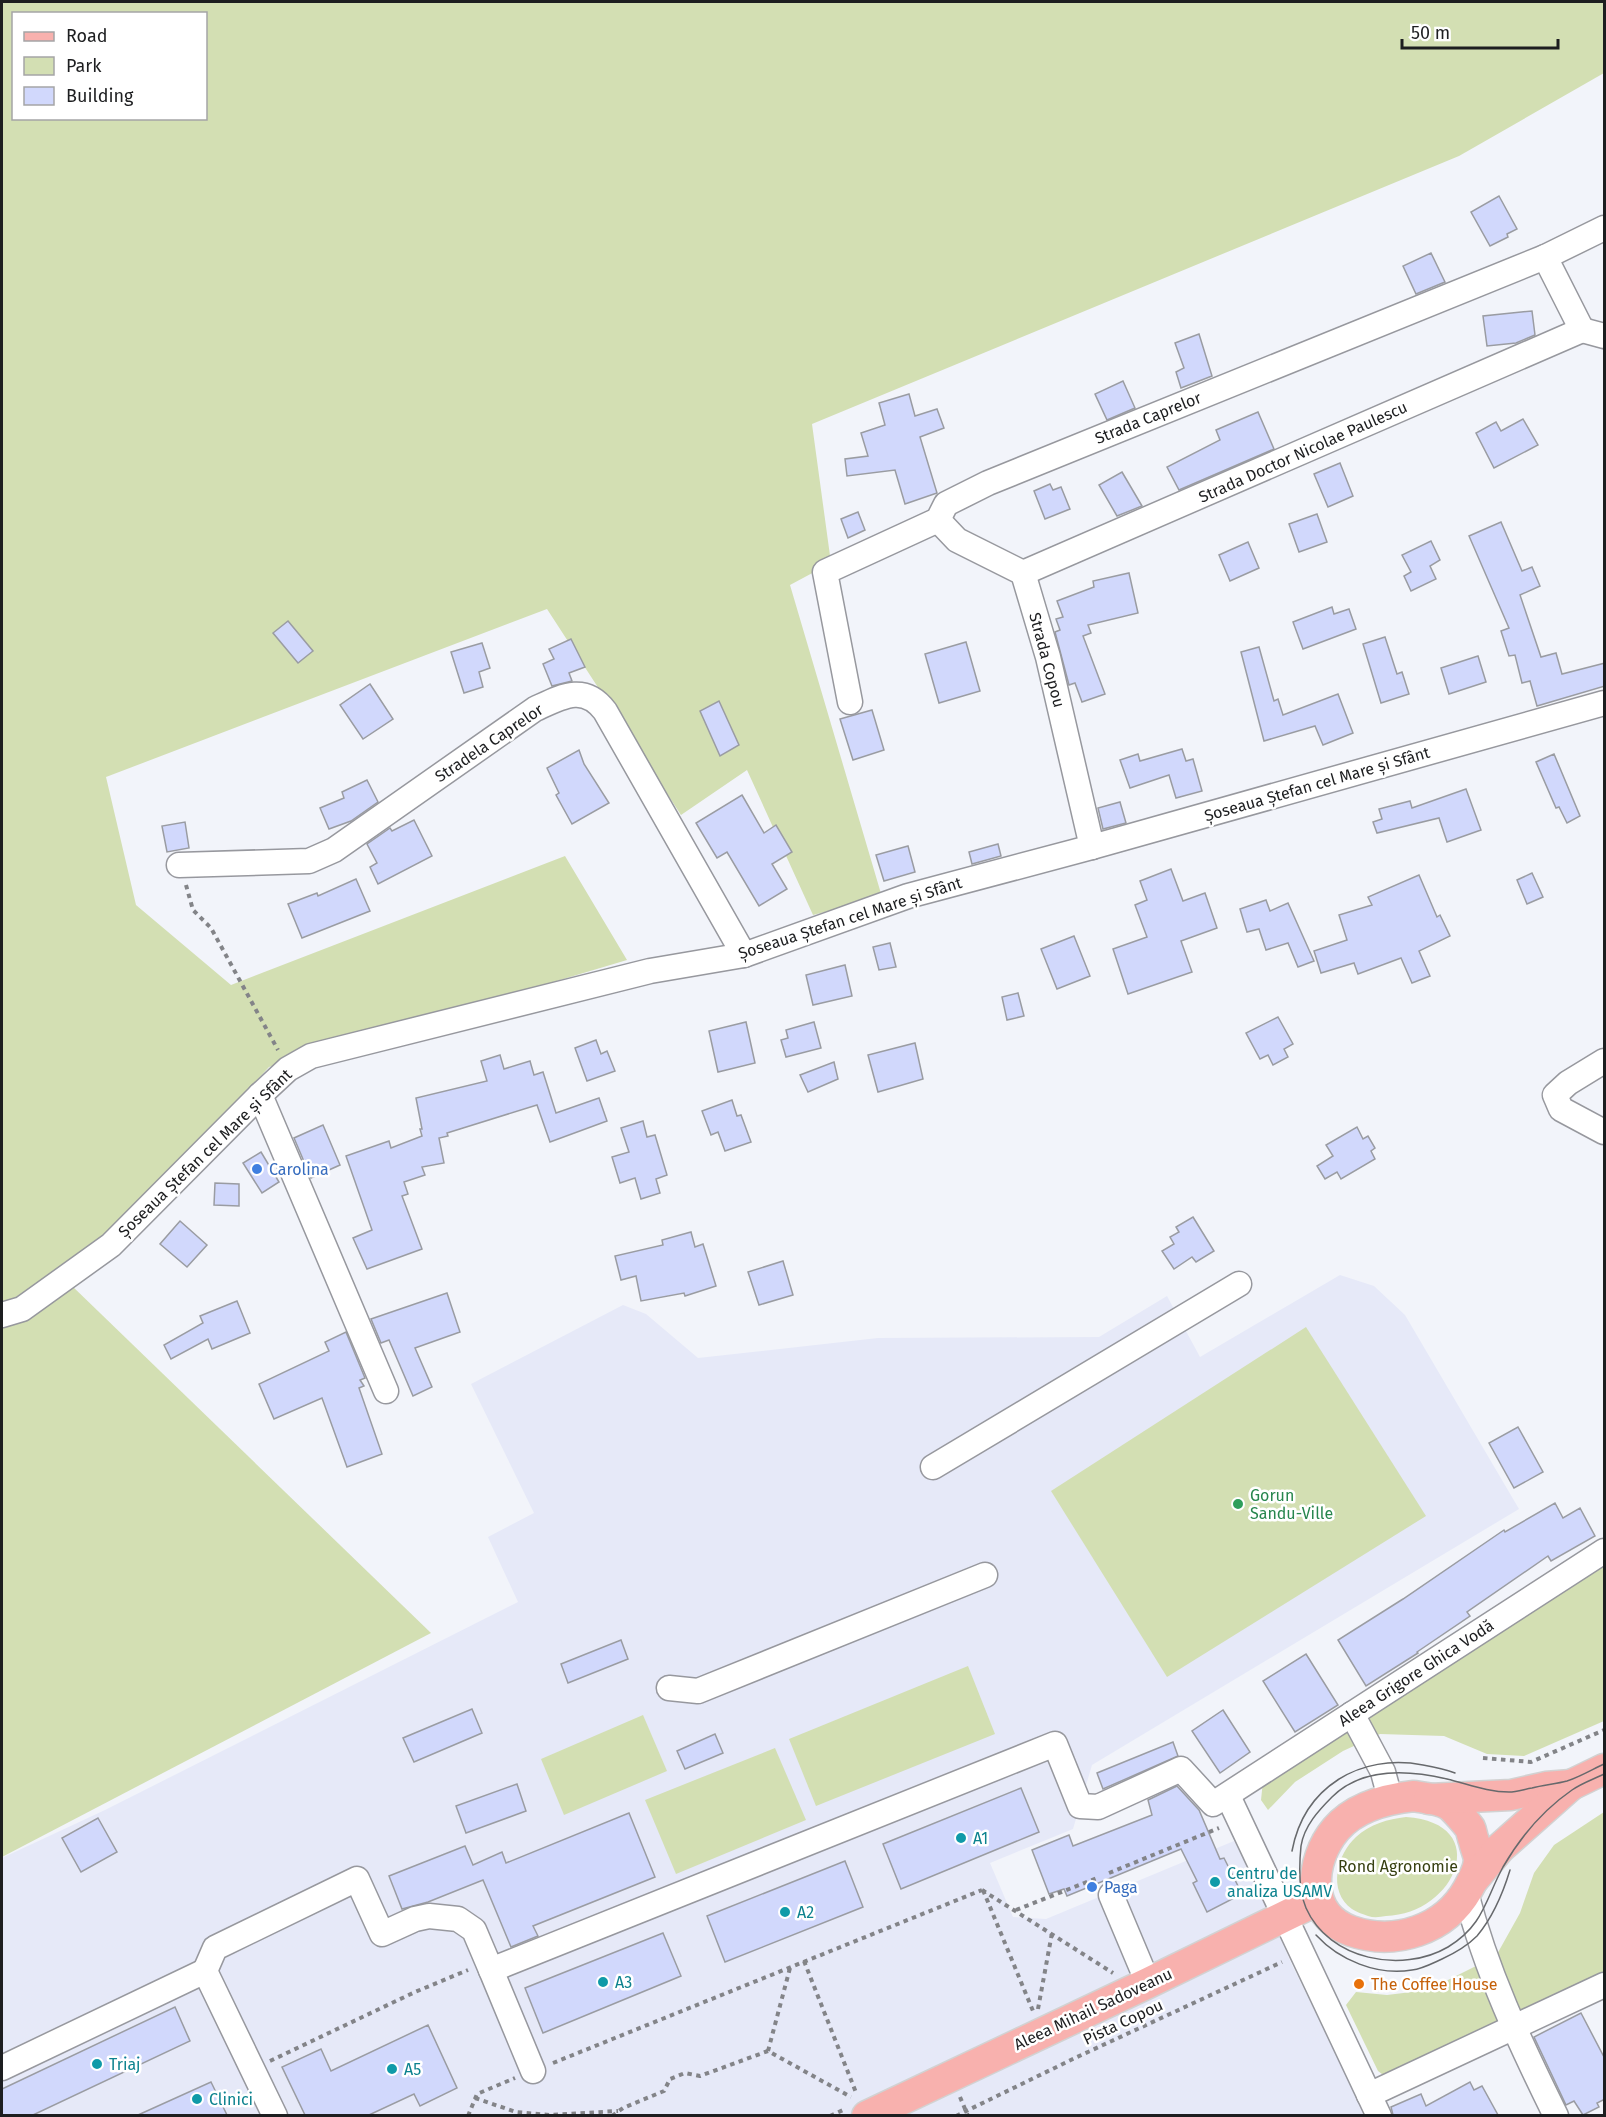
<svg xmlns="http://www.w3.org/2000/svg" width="1606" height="2117" viewBox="0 0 1606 2117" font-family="'Fira Sans',sans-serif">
	<rect width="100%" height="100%" fill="#f2f4fa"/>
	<path fill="#e6e9f8" d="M1340 1275 1374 1286 1405 1315 1519 1509 1092 1765 1073 1829 990 1863 1013 1917 1046 1919 1234 1841 1261 1894 1292 1965 1366 2113 1359 2116H2V1858L105 1810 518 1602 488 1537 534 1513 471 1384 623 1305 646 1314 698 1358 878 1338 1099 1337 1167 1296 1200 1357Z"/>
	<g fill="#d3dfb3" fill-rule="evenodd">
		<path d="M2 2H1604V73L1459 156 812 424 831 563 790 585 882 897 813 915 747 770 681 815 547 609 106 777 136 905 231 985 565 856 627 960 269 1067 109 1242 2 1310ZM14 14H206V118H14Z"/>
		<path d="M70 1284 431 1633 2 1857V1321Z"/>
		<path d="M1306 1327 1426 1516 1167 1677 1051 1491Z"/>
		<path d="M1604 1560V1721L1524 1756 1487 1754 1444 1736 1380 1734 1343 1751 1295 1782 1268 1810 1261 1800 1263 1781Z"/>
		<path d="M968 1666 995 1734 816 1806 789 1739Z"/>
		<path d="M643 1715 667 1771 564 1815 541 1759Z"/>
		<path d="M775 1748 806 1820 676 1874 645 1800Z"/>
		<path d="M1604 1812V1973L1387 2078 1378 2071 1346 2005 1356 1992 1387 1995 1428 1990 1496 1956 1520 1913 1534 1873 1554 1845Z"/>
		<path d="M1406 1817C1494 1823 1456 1914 1386 1916 1380 1917 1374 1918 1368 1916 1363 1914 1356 1912 1352 1909 1327 1891 1337 1854 1356 1837 1370 1824 1388 1819 1406 1817Z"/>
	</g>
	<g fill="#d1d8fc" stroke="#9a9ca2" stroke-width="1.5">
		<path d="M1499 196 1517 229 1507 234 1508 237 1490 246 1471 212Z"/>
		<path d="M1431 253 1445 282 1416 294 1403 266Z"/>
		<path d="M1532 311 1535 335 1516 343 1487 346 1483 316Z"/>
		<path d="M1199 334 1212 376 1181 388 1176 372 1184 368 1175 343Z"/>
		<path d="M1123 381 1135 408 1107 420 1095 394Z"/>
		<path d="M909 394 915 416 937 409 944 428 920 437 937 493 905 504 895 470 847 476 845 459 868 456 861 433 885 425 879 403Z"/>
		<path d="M1258 412 1274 449 1179 490 1167 467 1220 440 1216 430Z"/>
		<path d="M1523 419 1538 445 1494 468 1476 433 1496 422 1501 431Z"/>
		<path d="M1340 463 1353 496 1328 507 1314 474Z"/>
		<path d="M1122 472 1142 506 1117 516 1099 485Z"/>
		<path d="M1050 484 1053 490 1061 487 1070 509 1045 519 1034 491Z"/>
		<path d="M858 512 865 530 848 538 841 519Z"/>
		<path d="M1317 514 1327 542 1299 552 1289 524Z"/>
		<path d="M1501 522 1522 571 1532 567 1540 586 1520 595 1541 657 1556 653 1562 674 1605 663V686L1537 706 1530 681 1522 683 1515 655 1509 656 1501 631 1509 628 1469 536Z"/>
		<path d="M1431 541 1440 560 1430 566 1436 579 1411 591 1404 576 1411 572 1402 555Z"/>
		<path d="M1248 542 1259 568 1230 581 1219 555Z"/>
		<path d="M1129 573 1138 613 1088 625 1091 633 1083 636 1105 694 1082 702 1075 683 1069 685 1055 632 1060 630 1056 619 1063 617 1057 601 1094 587 1093 581Z"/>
		<path d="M1332 607 1334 614 1349 609 1356 629 1303 649 1293 622Z"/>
		<path d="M288 621 313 651 298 663 273 633Z"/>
		<path d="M1385 637 1397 674 1402 672 1409 694 1381 703 1363 644Z"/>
		<path d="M571 639 585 667 569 673 572 681 552 686 543 664 554 659 549 649Z"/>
		<path d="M966 642 980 691 939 703 925 654Z"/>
		<path d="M482 643 490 668 479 672 483 687 464 693 451 652Z"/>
		<path d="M1259 647 1274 701 1278 699 1283 715 1338 694 1353 733 1323 745 1315 726 1264 741 1241 652Z"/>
		<path d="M1478 656 1486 682 1449 694 1441 668Z"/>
		<path d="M370 684 393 719 363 739 340 705Z"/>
		<path d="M719 701 739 745 720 756 700 711Z"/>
		<path d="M872 710 884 750 853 760 840 719Z"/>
		<path d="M1182 749 1186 761 1193 759 1202 791 1176 798 1169 775 1130 788 1120 760 1138 754 1140 761Z"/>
		<path d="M579 750 584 764 609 803 572 824 556 795 559 793 547 768Z"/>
		<path d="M1554 754 1580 816 1567 823 1559 807 1556 808 1536 762Z"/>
		<path d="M367 780 378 802 351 821 329 829 320 808 344 798 342 792Z"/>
		<path d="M1466 789 1481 830 1447 842 1439 818 1377 833 1373 822 1382 819 1379 809 1410 801 1412 808Z"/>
		<path d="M742 795 764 833 776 825 792 852 772 864 787 889 759 906 727 852 717 858 696 823Z"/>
		<path d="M1120 802 1126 823 1103 829 1098 808Z"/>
		<path d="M414 820 432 856 378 884 370 867 377 863 367 844 390 828 392 831Z"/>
		<path d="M185 822 189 848 167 852 162 826Z"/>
		<path d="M998 844 1001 856 972 864 969 852Z"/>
		<path d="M908 846 915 872 884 881 876 855Z"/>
		<path d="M1171 869 1183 901 1205 893 1217 928 1181 941 1192 972 1128 994 1113 949 1147 937 1135 905 1147 900 1140 881Z"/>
		<path d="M1532 873 1543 897 1527 904 1517 880Z"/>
		<path d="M1419 875 1437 917 1440 915 1450 936 1419 951 1430 976 1412 983 1401 958 1358 974 1354 963 1321 973 1314 951 1347 940 1339 915 1372 905 1368 897Z"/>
		<path d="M356 879 370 911 302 938 288 904 317 893 318 896Z"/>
		<path d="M1266 900 1270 911 1288 903 1314 961 1298 967 1288 943 1266 950 1259 929 1247 932 1240 909Z"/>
		<path d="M1074 936 1090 976 1057 989 1041 949Z"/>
		<path d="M890 943 896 967 879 970 873 947Z"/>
		<path d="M845 965 852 996 813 1005 806 975Z"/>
		<path d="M1018 993 1024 1016 1007 1020 1002 997Z"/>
		<path d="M1278 1017 1293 1044 1284 1049 1288 1057 1273 1065 1268 1055 1260 1059 1246 1033Z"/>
		<path d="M746 1022 755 1063 718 1072 709 1031Z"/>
		<path d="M814 1022 821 1048 786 1057 781 1040 788 1038 786 1030Z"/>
		<path d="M596 1040 601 1054 607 1051 615 1071 587 1081 575 1048Z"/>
		<path d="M915 1043 923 1079 878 1092 868 1055Z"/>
		<path d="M500 1055 504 1069 530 1061 534 1075 543 1072 556 1113 599 1098 607 1121 550 1142 537 1105 447 1133 448 1136 439 1138 444 1163 422 1167 425 1175 404 1182 408 1194 402 1196 422 1249 367 1269 353 1238 372 1230 346 1156 389 1141 391 1148 422 1136 420 1129H422L416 1098 487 1081 481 1061Z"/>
		<path d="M834 1062 838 1079 808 1092 800 1075Z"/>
		<path d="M732 1100 737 1116 741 1115 751 1142 725 1151 718 1132 711 1135 702 1111Z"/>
		<path d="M643 1121 647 1137 655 1135 667 1175 656 1179 660 1193 641 1199 635 1178 620 1183 612 1157 629 1152 621 1128Z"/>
		<path d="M323 1125 340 1165 311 1178 294 1138Z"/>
		<path d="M1357 1127 1363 1139 1368 1136 1375 1148 1371 1151 1375 1159 1341 1179 1337 1172 1325 1179 1317 1166 1333 1156 1326 1145Z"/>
		<path d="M261 1152 279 1182 262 1193 243 1163Z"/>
		<path d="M215 1183 239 1184V1206L214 1205Z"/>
		<path d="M1193 1217 1214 1251 1196 1262 1192 1257 1174 1269 1162 1251 1174 1244 1170 1237 1179 1232 1176 1227Z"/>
		<path d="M180 1221 207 1245 187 1267 160 1244Z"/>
		<path d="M691 1232 695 1247 703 1244 716 1286 685 1296 684 1293 641 1301 636 1276 621 1280 615 1256 663 1245 662 1240Z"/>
		<path d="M783 1261 793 1295 759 1305 748 1272Z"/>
		<path d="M447 1293 460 1332 415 1348 432 1387 413 1396 389 1340 381 1343 371 1319Z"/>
		<path d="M237 1301 250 1333 212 1349 208 1339 171 1359 164 1345 203 1323 200 1316Z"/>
		<path d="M346 1332 365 1378 360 1380 364 1386 359 1388 382 1454 347 1467 322 1398 274 1419 259 1384 329 1351 325 1342Z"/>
		<path d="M1518 1427 1543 1472 1514 1488 1489 1443Z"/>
		<path d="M1555 1503 1563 1518 1580 1508 1595 1536 1551 1561 1548 1556 1467 1612 1470 1616 1417 1652 1418 1653 1366 1686 1338 1640 1403 1599 1504 1530 1505 1532Z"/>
		<path d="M621 1640 628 1659 568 1683 561 1664Z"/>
		<path d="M1306 1654 1338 1705 1295 1732 1263 1681Z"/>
		<path d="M472 1709 482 1733 414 1762 403 1738Z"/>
		<path d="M1223 1710 1250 1752 1220 1773 1192 1731Z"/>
		<path d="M715 1734 723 1753 685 1769 677 1751Z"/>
		<path d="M1173 1742 1178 1756 1103 1789 1097 1773Z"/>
		<path d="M517 1784 526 1811 466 1833 456 1806Z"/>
		<path d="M1177 1786 1199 1810 1220 1859 1224 1858 1242 1894 1207 1912 1193 1883 1197 1881 1181 1849 1067 1896 1064 1889 1049 1894 1032 1850 1069 1835 1073 1846 1152 1815 1148 1800Z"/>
		<path d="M1021 1788 1039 1832 901 1889 883 1844Z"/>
		<path d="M629 1813 655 1877 533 1926 538 1936 511 1947 483 1880 428 1902 402 1909 389 1876 465 1846 473 1865 502 1852 506 1863Z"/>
		<path d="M98 1818 117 1852 81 1872 62 1838Z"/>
		<path d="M845 1861 863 1907 725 1962 707 1916Z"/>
		<path d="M663 1933 681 1976 543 2033 525 1988Z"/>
		<path d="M175 2007 190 2041 33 2115H2V2089Z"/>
		<path d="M1581 2013 1605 2059V2099L1597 2103 1599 2107 1583 2115 1574 2101 1566 2105 1534 2037Z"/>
		<path d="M428 2025 457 2088 420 2106 414 2094 369 2115H305L282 2067 321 2049 331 2071Z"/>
		<path d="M211 2082 227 2115H138Z"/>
		<path d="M1470 2082 1474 2090 1482 2086 1498 2115H1393L1391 2107 1421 2094 1426 2106Z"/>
	</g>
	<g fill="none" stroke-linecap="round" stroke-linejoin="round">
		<defs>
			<g id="minor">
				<path d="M1545 257 1582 330"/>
				<path d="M1582 330 1604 336"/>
				<path d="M938 520 957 540 1023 573 1048 657 1092 847"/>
				<path d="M1023 573 1582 330"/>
				<path d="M850 702 825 572 938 520 946 504 988 483 1545 257 1604 228"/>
				<path d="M179 865 309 861 334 850 535 709C561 697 584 683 605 711L744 955"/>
				<path d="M1604 1061 1568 1083 1555 1095 1561 1109 1604 1132"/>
				<path d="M260 1095 386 1391"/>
				<path d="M2 1315 22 1309 111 1245 260 1095 288 1069 311 1056 650 971 744 955 908 896 1092 847 1604 703"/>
				<path d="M933 1467 1239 1284"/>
				<path d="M669 1688 698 1691 985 1575"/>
				<path d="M1352 1714 1383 1772 1390 1798"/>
				<path d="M1228 1796 1379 2116"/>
				<path d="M1466 1893C1486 1971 1520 2043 1556 2116"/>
				<path d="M1111 1895 1148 1983"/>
				<path d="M491 1970 533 2071"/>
				<path d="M205 1971 215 1948 357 1879 382 1934 415 1919 429 1916 458 1919 474 1930 491 1970 1055 1744 1080 1806 1098 1807 1181 1769 1213 1804 1604 1551"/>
				<path d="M2 2068 205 1971 275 2116"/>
				<path d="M1369 2095 1604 1985"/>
			</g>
			<g id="major">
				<path d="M1414 1796C1424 1798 1440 1799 1449 1805 1453 1807 1468 1825 1470 1828 1472 1832 1472 1837 1474 1841 1475 1847 1478 1853 1479 1859 1479 1869 1473 1880 1468 1889 1445 1930 1395 1946 1351 1931 1305 1915 1309 1861 1336 1829 1355 1807 1385 1799 1414 1796Z"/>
				<path d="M1429 1799 1511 1795 1546 1787 1571 1785"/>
				<path d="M1474 1879 1500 1848 1571 1785 1604 1769"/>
				<path d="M867 2116 1148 1983 1318 1900"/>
			</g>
		</defs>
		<use href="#minor" stroke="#97989e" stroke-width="27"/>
		<use href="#major" stroke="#d2d2d2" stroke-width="33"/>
		<g stroke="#838488" stroke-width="4" stroke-dasharray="4.5 4.5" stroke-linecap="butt">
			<path d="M186 885 193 910 211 928 278 1050"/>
			<path d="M1483 1758 1531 1762 1604 1730"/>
			<path d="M1109 1873 1219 1828"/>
			<path d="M982 1890 1113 1973"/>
			<path d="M983 1890 1033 2011"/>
			<path d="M1016 1910 1097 1878"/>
			<path d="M804 1961 857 2095"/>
			<path d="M1038 2009 1052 1933"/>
			<path d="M768 2051 790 1968"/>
			<path d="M270 2061 415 1992 468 1970"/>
			<path d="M553 2063 982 1890"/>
			<path d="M960 2097 968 2116"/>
			<path d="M475 2098 516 2112 549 2115 618 2111"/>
			<path d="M468 2116 477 2094 515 2078"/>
			<path d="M612 2116 623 2108 664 2091 670 2079 685 2073 700 2076 768 2051 851 2097"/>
			<path d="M830 2116 843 2110"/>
			<path d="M956 2116 1075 2058 1282 1962"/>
		</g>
		<use href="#minor" stroke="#fff" stroke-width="24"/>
		<use href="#major" stroke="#f8b1ae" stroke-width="30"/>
		<g stroke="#67696c" stroke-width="1.5">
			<path d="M1604 1764C1593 1769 1580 1777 1567 1781 1556 1784 1543 1785 1532 1788 1525 1789 1517 1792 1509 1792 1488 1792 1468 1784 1447 1779 1409 1770 1362 1767 1332 1797 1319 1810 1304 1826 1301 1846 1299 1866 1298 1889 1306 1908 1329 1960 1402 1974 1448 1947 1484 1925 1485 1900 1503 1867 1521 1836 1543 1810 1572 1790 1582 1783 1594 1779 1604 1774"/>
			<path d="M1292 1851C1304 1787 1360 1753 1423 1765 1434 1767 1445 1769 1455 1773"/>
			<path d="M1316 1935C1339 1960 1377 1976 1412 1970 1422 1969 1433 1963 1442 1959 1455 1953 1467 1946 1477 1936 1493 1917 1503 1893 1510 1870"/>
		</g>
	</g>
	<g fill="#3f7fe0" stroke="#fff" stroke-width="2">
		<circle cx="257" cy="1169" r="6"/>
		<circle cx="1092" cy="1887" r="6"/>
	</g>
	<circle fill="#2e9e5b" stroke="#fff" stroke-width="2" cx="1238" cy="1504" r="6"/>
	<g fill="#0f9aa8" stroke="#fff" stroke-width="2">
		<circle cx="961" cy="1838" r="6"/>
		<circle cx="1215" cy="1882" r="6"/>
		<circle cx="785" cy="1912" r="6"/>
		<circle cx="603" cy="1982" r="6"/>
		<circle cx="97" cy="2064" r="6"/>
		<circle cx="392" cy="2069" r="6"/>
		<circle cx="197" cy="2099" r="6"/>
	</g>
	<circle fill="#e8710a" stroke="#fff" stroke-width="2" cx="1359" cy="1984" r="6"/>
	<g text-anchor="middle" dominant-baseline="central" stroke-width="5" stroke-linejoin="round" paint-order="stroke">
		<g font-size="16" fill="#1d1e20" stroke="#fff">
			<text transform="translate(1148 418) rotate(-22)">Strada Caprelor</text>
			<text transform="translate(1303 452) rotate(-24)">Strada Doctor Nicolae Paulescu</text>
			<text transform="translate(1047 660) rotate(75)">Strada Copou</text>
			<text transform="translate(489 743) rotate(-34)">Stradela Caprelor</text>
			<text transform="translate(1317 784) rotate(-16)">Șoseaua Ștefan cel Mare și Sfânt</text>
			<text transform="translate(850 918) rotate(-18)">Șoseaua Ștefan cel Mare și Sfânt</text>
			<text transform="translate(205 1153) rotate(-44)">Șoseaua Ștefan cel Mare și Sfânt</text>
			<text transform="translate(1416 1673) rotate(-33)">Aleea Grigore Ghica Vodă</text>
			<text transform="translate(1093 2009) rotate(-25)">Aleea Mihail Sadoveanu</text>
			<text transform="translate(1123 2022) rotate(-25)">Pista Copou</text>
		</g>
		<g font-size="16" fill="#366cbe" stroke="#fff" text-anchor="start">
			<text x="269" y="1169">Carolina</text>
			<text x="1104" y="1887">Paga</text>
		</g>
		<g font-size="16" fill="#27864d" stroke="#fff" text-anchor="start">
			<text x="1250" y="1495">Gorun<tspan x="1250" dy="18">Sandu-Ville</tspan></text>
		</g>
		<g font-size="16" fill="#0d838f" stroke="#fff" text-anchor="start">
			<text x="973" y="1838">A1</text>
			<text x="1227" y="1873">Centru de<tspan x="1227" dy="18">analiza USAMV</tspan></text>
			<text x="797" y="1912">A2</text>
			<text x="615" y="1982">A3</text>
			<text x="109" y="2064">Triaj</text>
			<text x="404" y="2069">A5</text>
			<text x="209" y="2099">Clinici</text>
		</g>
		<g font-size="16" fill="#374012" stroke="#fff">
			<text x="1398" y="1866">Rond Agronomie</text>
		</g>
		<g font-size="16" fill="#c56008" stroke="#fff" text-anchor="start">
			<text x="1371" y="1984">The Coffee House</text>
		</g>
	</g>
	<rect width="1606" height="2117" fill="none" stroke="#1d1e20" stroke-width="6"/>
	<rect x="12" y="12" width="195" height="108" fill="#ffffff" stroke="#a5a5a6" stroke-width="1.5"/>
	<rect x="24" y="32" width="30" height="9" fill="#f8b1ae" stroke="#a5a5a6" stroke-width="1.5"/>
	<text x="66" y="42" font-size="18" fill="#1d1e20">Road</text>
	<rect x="24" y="57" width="30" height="18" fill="#d3dfb3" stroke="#a5a5a6" stroke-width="1.5"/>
	<text x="66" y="72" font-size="18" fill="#1d1e20">Park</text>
	<rect x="24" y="87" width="30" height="18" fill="#d1d8fc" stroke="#a5a5a6" stroke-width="1.5"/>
	<text x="66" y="102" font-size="18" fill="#1d1e20">Building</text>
	<path d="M1402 39v9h156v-9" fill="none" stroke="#1d1e20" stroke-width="3"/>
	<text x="1411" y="39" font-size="18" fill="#1d1e20" stroke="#ffffff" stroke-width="4.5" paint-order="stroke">50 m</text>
</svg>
